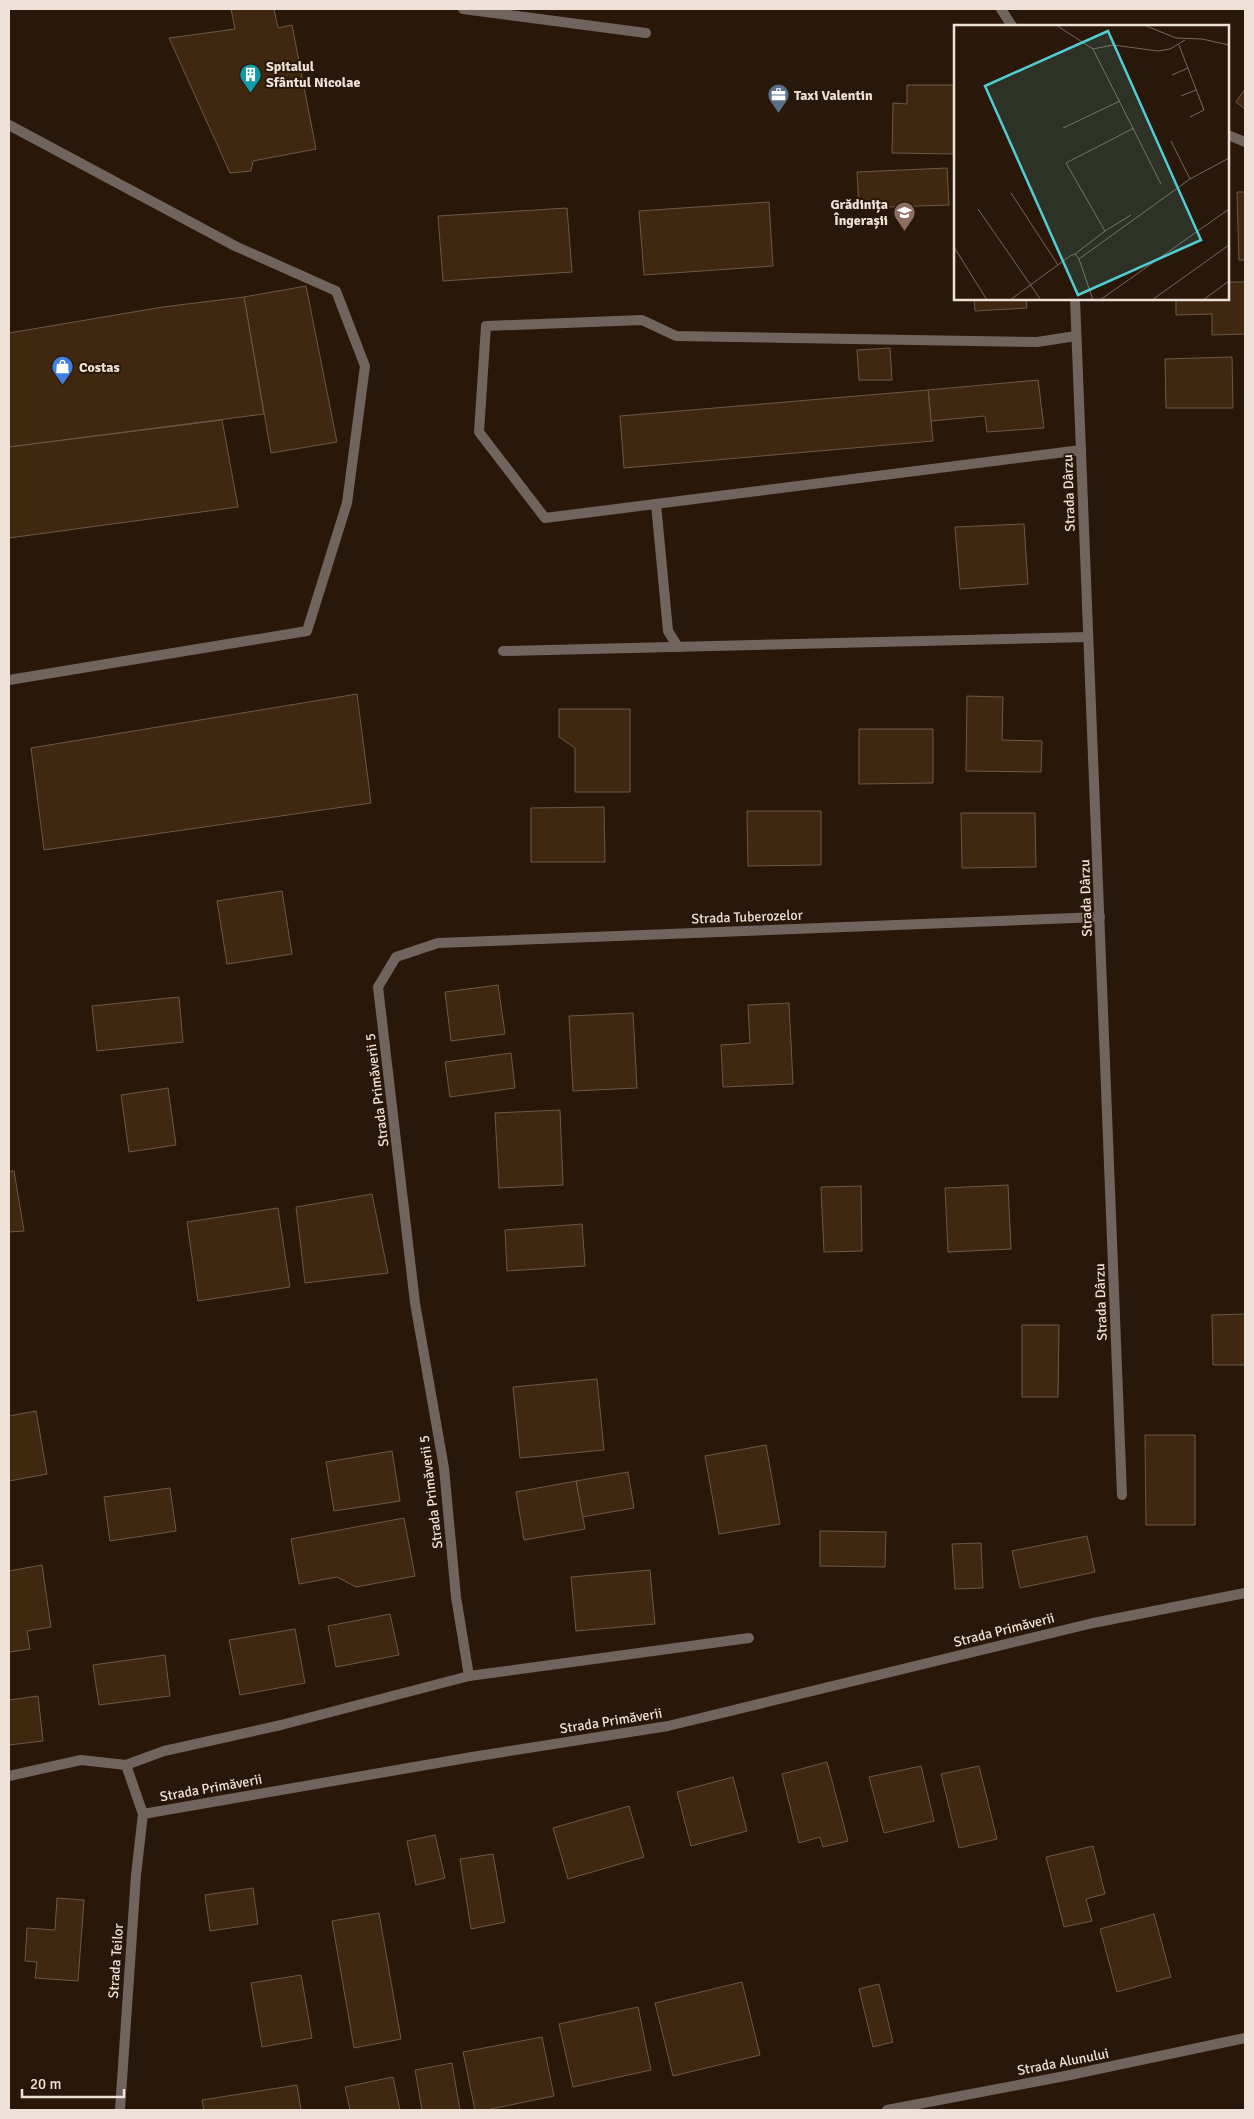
<svg xmlns="http://www.w3.org/2000/svg" width="1254" height="2119" viewBox="0 0 1254 2119" font-family="Signika,sans-serif">
	<rect width="100%" height="100%" fill="#291809"/>
	<g fill="#402710" stroke="#6c5848">
		<path d="M231 9H274L278 28 292 25 316 149 253 161 251 171 230 173 169 38 235 29Z"/>
		<path d="M907 85H955V154L892 153 893 103 907 104Z"/>
		<path d="M1245 89V109L1236 102Z"/>
		<path d="M947 168 949 205 859 208 857 172Z"/>
		<path d="M1237 192H1245V260H1239Z"/>
		<path d="M769 202 773 266 644 275 639 211Z"/>
		<path d="M567 208 572 272 443 281 438 216Z"/>
		<path d="M1228 282H1245V334L1212 335V314L1176 315V299H1228Z"/>
		<path d="M306 286 337 442 271 453 244 297Z"/>
		<path d="M244 297 264 414 9 447V333L163 307Z"/>
		<path d="M974 299H1026L1027 308 975 311Z"/>
		<path d="M890 348 892 380H859L857 350Z"/>
		<path d="M1232 357 1233 408H1166L1165 359Z"/>
		<path d="M1038 380 1044 428 987 432 985 416 931 421 928 390Z"/>
		<path d="M928 390 933 441 624 468 620 416Z"/>
		<path d="M222 420 238 507 9 538V447Z"/>
		<path d="M1024 524 1028 584 960 589 955 527Z"/>
		<path d="M357 694 371 803 44 850 31 748Z"/>
		<path d="M967 696 1003 697 1002 740 1042 741 1041 772 966 771Z"/>
		<path d="M559 709H630V792H575V748L559 737Z"/>
		<path d="M859 729H933V783L859 784Z"/>
		<path d="M604 807 605 862H531V808Z"/>
		<path d="M747 811H821V865L748 866Z"/>
		<path d="M961 813H1035L1036 867 962 868Z"/>
		<path d="M282 891 292 954 227 964 217 901Z"/>
		<path d="M498 985 505 1034 451 1041 445 992Z"/>
		<path d="M179 997 183 1042 97 1051 92 1006Z"/>
		<path d="M789 1003 793 1084 723 1087 721 1045 750 1043 748 1005Z"/>
		<path d="M633 1013 637 1088 573 1091 569 1016Z"/>
		<path d="M511 1053 515 1088 450 1097 445 1062Z"/>
		<path d="M168 1088 176 1145 129 1152 121 1095Z"/>
		<path d="M560 1110 563 1185 499 1188 495 1113Z"/>
		<path d="M9 1171H14L24 1231 9 1232Z"/>
		<path d="M1008 1185 1011 1249 948 1252 945 1188Z"/>
		<path d="M861 1186 862 1251 824 1252 821 1187Z"/>
		<path d="M372 1194 388 1273 305 1283 296 1207Z"/>
		<path d="M278 1208 290 1287 198 1301 187 1222Z"/>
		<path d="M582 1224 585 1266 507 1271 505 1230Z"/>
		<path d="M1245 1314V1365H1213L1212 1315Z"/>
		<path d="M1022 1325H1059L1058 1397H1022Z"/>
		<path d="M597 1379 604 1450 520 1458 513 1387Z"/>
		<path d="M36 1411 47 1474 9 1481V1416Z"/>
		<path d="M1145 1435H1195V1525H1146Z"/>
		<path d="M766 1445 780 1524 719 1534 705 1456Z"/>
		<path d="M392 1451 400 1501 334 1511 326 1462Z"/>
		<path d="M628 1472 634 1508 582 1517 576 1481Z"/>
		<path d="M576 1481 585 1529 524 1540 516 1492Z"/>
		<path d="M170 1488 176 1531 110 1541 104 1497Z"/>
		<path d="M404 1518 415 1576 356 1587 337 1577 299 1584 291 1539Z"/>
		<path d="M820 1531 886 1532 885 1567 820 1566Z"/>
		<path d="M1087 1536 1095 1572 1020 1588 1012 1551Z"/>
		<path d="M981 1543 983 1588 955 1589 952 1544Z"/>
		<path d="M42 1565 51 1627 27 1631 30 1649 9 1652V1571Z"/>
		<path d="M650 1570 655 1624 576 1631 571 1577Z"/>
		<path d="M390 1614 399 1655 336 1667 328 1626Z"/>
		<path d="M295 1629 305 1683 240 1695 229 1640Z"/>
		<path d="M165 1655 170 1696 99 1705 93 1665Z"/>
		<path d="M38 1696 43 1741 9 1745V1700Z"/>
		<path d="M827 1762 848 1841 823 1847 820 1837 799 1843 782 1774Z"/>
		<path d="M921 1766 934 1821 884 1833 869 1777Z"/>
		<path d="M979 1766 997 1839 959 1848 941 1774Z"/>
		<path d="M733 1777 747 1831 691 1846 677 1792Z"/>
		<path d="M629 1806 644 1857 568 1879 553 1828Z"/>
		<path d="M435 1835 445 1878 416 1885 407 1841Z"/>
		<path d="M1093 1846 1105 1894 1086 1899 1092 1921 1064 1927 1046 1857Z"/>
		<path d="M493 1854 505 1922 471 1929 460 1859Z"/>
		<path d="M253 1888 258 1924 210 1931 205 1895Z"/>
		<path d="M57 1898 84 1900 78 1981 35 1978 37 1962 25 1961 27 1928 55 1930Z"/>
		<path d="M379 1913 401 2039 354 2048 332 1921Z"/>
		<path d="M1154 1914 1171 1977 1117 1992 1100 1929Z"/>
		<path d="M301 1975 312 2038 262 2047 251 1983Z"/>
		<path d="M742 1982 760 2055 673 2076 655 2003Z"/>
		<path d="M879 1984 893 2042 873 2047 859 1989Z"/>
		<path d="M638 2007 651 2070 573 2087 559 2024Z"/>
		<path d="M542 2037 554 2096 486 2110H475L463 2052Z"/>
		<path d="M452 2063 460 2110H422L415 2070Z"/>
		<path d="M393 2077 400 2110H350L345 2087Z"/>
		<path d="M297 2085 301 2110H204L202 2100Z"/>
	</g>
	<g fill="none" stroke-linecap="round" stroke-linejoin="round">
		<g stroke="#6f645e" stroke-width="10">
			<path d="M463 9 646 33"/>
			<path d="M9 125 235 246 336 291 365 366 347 503 307 631 9 680"/>
			<path d="M1076 336 1037 342 676 336 642 320 486 326 479 432 545 518 1081 450"/>
			<path d="M656 504 668 631 678 647"/>
		</g>
		<g stroke="#6f645e" stroke-width="10">
			<path d="M1001 9 1012 26"/>
			<path d="M1228 135 1245 142"/>
			<path d="M1075 299 1122 1495"/>
			<path d="M503 651 1088 637"/>
			<path d="M469 1676 749 1638"/>
			<path d="M126 1765 164 1751 281 1725 469 1676 456 1597 444 1468 415 1303 378 987 396 957 438 943 1100 917"/>
			<path d="M9 1776 81 1760 126 1765 143 1814 472 1757 668 1726 1093 1623 1245 1593"/>
			<path d="M120 2110 136 1875 143 1814"/>
			<path d="M887 2110 1065 2076 1245 2038"/>
		</g>
	</g>
	<defs>
		<symbol id="building-pin" viewBox="-11 -11 22 30"><path d="M0 17L-7.5 6A9.5 9.5 0 1 1 7.5 6Z" fill="#0f9aa8" stroke="#291809"/><path d="M-4-6H4V6H1V3H-1V6H-4ZM-2.5-4.3h1.7v1.8h-1.7ZM.8-4.3h1.7v1.8H.8ZM-2.5-1h1.7V.8h-1.7ZM.8-1h1.7V.8H.8Z" fill="#fff"/></symbol>
		<symbol id="office-pin" viewBox="-11 -11 22 30"><path d="M0 17L-7.5 6A9.5 9.5 0 1 1 7.5 6Z" fill="#5c6f8a" stroke="#291809"/><path d="M-6-3h4V-5.5h4V-3h4V5H-6ZM-1-4.5V-3h2v-1.5ZM-6 0V1H6V0Z" fill="#fff"/></symbol>
		<symbol id="school-pin" viewBox="-11 -11 22 30"><path d="M0 17L-7.5 6A9.5 9.5 0 1 1 7.5 6Z" fill="#8d6e63" stroke="#291809"/><path d="M0-5L7-2L0 1L-7-2ZM-4 1L0 2.5L4 1V4Q0 6-4 4Z" fill="#fff"/></symbol>
		<symbol id="shop-pin" viewBox="-11 -11 22 30"><path d="M0 17L-7.5 6A9.5 9.5 0 1 1 7.5 6Z" fill="#3f7fe0" stroke="#291809"/><path d="M-5-2.5h2.3a2.7 3.5 0 0 1 5.4 0H5L5.5 6h-11ZM-1.5-2.5h3a1.5 2.3 0 0 0-3 0Z" fill="#fff"/></symbol>
	</defs>
	<g fill-rule="evenodd">
		<use href="#building-pin" x="238" y="62" width="25" height="34"/>
		<use href="#office-pin" x="766" y="82" width="25" height="34"/>
		<use href="#school-pin" x="892" y="200" width="25" height="34"/>
		<use href="#shop-pin" x="50" y="354" width="25" height="34"/>
	</g>
	<g text-anchor="middle" dominant-baseline="central" stroke-width="4" stroke-linejoin="round" paint-order="stroke">
		<g font-size="14" font-weight="bold" fill="#ede1d8" stroke="#291809" text-anchor="start">
			<text x="266" y="66">Spitalul<tspan x="266" dy="16">Sfântul Nicolae</tspan></text>
			<text x="794" y="95">Taxi Valentin</text>
			<text x="888" y="204" text-anchor="end">Grădinița<tspan x="888" dy="16">Îngerașii</tspan></text>
			<text x="79" y="367">Costas</text>
		</g>
		<g font-size="14" fill="#ede1d8" stroke="#291809">
			<text transform="translate(1069 493) rotate(-92)">Strada Dârzu</text>
			<text transform="translate(1086 898) rotate(-92)">Strada Dârzu</text>
			<text transform="translate(747 917) rotate(-2)">Strada Tuberozelor</text>
			<text transform="translate(377 1090) rotate(-97)">Strada Primăverii 5</text>
			<text transform="translate(1101 1302) rotate(-92)">Strada Dârzu</text>
			<text transform="translate(431 1492) rotate(-97)">Strada Primăverii 5</text>
			<text transform="translate(1004 1630) rotate(-14)">Strada Primăverii</text>
			<text transform="translate(611 1721) rotate(-9)">Strada Primăverii</text>
			<text transform="translate(211 1788) rotate(-10)">Strada Primăverii</text>
			<text transform="translate(116 1961) rotate(-86)">Strada Teilor</text>
			<text transform="translate(1063 2062) rotate(-11)">Strada Alunului</text>
		</g>
	</g>
	<g transform="translate(954 25)">
		<rect width="275" height="275" fill="#291809"/>
		<path fill="none" stroke="#77685c" stroke-width="1" d="M102 0 139 24 159 20 204 26 216 24 231 15M190 0 222 13 248 14 275 20M225 20 250 85 236 92M139 24 207 159M218 50 234 43M227 71 242 65M109 103 166 76M217 116 236 154M57 168 104 240M24 184 87 275M151 206 177 190M0 222 33 275M121 229 151 206 112 138 180 103M125 234 139 275M56 275 116 231 121 229 125 234 236 154 275 133M146 275 275 184M198 275 275 220M249 275 275 256"/>
		<path fill="#51ccd2" fill-opacity="0.15" stroke="#51ccd2" stroke-width="2.5" d="M154 6 247 215 124 270 31 61Z"/>
		<rect width="275" height="275" fill="none" stroke="#ede1d8" stroke-width="2.5"/>
	</g>
	<rect width="1254" height="2119" fill="none" stroke="#ede1d8" stroke-width="20"/>
	<path d="M22 2089v8h102v-8" fill="none" stroke="#ede1d8" stroke-width="2.5"/>
	<text x="30" y="2089" font-size="15" fill="#ede1d8" stroke="#291809" stroke-width="4" paint-order="stroke">20 m</text>
</svg>
